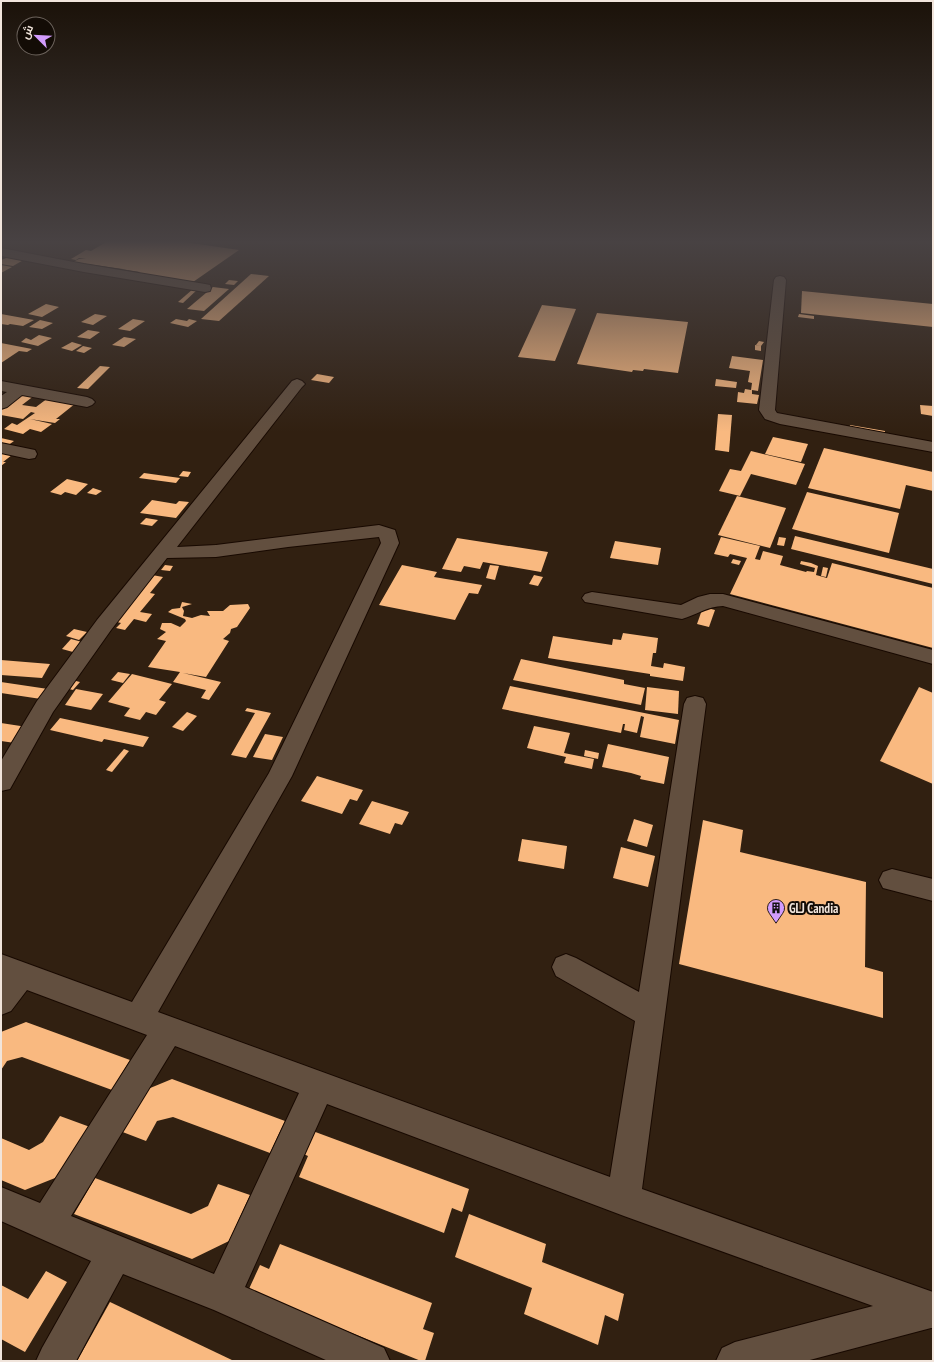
<svg xmlns="http://www.w3.org/2000/svg" width="934" height="1362" viewBox="0 0 934 1362" font-family="'PT Sans Narrow',Cairo,sans-serif">
	<rect width="100%" height="100%" fill="#312011"/>
	<g fill="#f9b980">
		<path d="M108 241H177L239 250 193 282 138 273 140 272 121 269H123L73 262 79 259H86L79 258 76 260 71 259 86 250 91 251Z"/>
		<path d="M12 256 27 258 13 266 1 264V260Z"/>
		<path d="M1 265 12 267 1 273Z"/>
		<path d="M251 274 269 276 219 321 201 319Z"/>
		<path d="M229 280 238 281 234 285 225 284Z"/>
		<path d="M213 287 229 289 204 311 187 309Z"/>
		<path d="M193 289H198L183 303 178 302Z"/>
		<path d="M802 291 933 304V327L801 313Z"/>
		<path d="M46 304 59 307 42 317 28 314Z"/>
		<path d="M542 305 576 309 555 361 518 357Z"/>
		<path d="M597 313 688 322 678 373 644 369 643 371 633 370 632 372 577 364Z"/>
		<path d="M1 314 34 320 23 326 10 324 8 325 1 324Z"/>
		<path d="M95 314 107 316 93 325 81 322Z"/>
		<path d="M799 314 814 316V319L798 317Z"/>
		<path d="M133 319 145 321 130 331 118 329Z"/>
		<path d="M176 319 187 321 189 319 197 321 188 327 170 323Z"/>
		<path d="M40 320 53 323 42 329 29 327Z"/>
		<path d="M88 330 100 332 90 339 77 337Z"/>
		<path d="M39 335 52 338 38 346 21 342 26 338 31 340Z"/>
		<path d="M124 337 136 339 124 347 112 345Z"/>
		<path d="M759 341 764 342 761 346V351L755 350V345L761 346 756 345Z"/>
		<path d="M72 342 82 345 72 351 61 348Z"/>
		<path d="M1 343 32 349 27 352 19 351 1 363Z"/>
		<path d="M83 346 92 348 84 353 76 351Z"/>
		<path d="M732 356 763 360 758 391 752 390V394L759 395 757 404 737 402 738 392 744 393 745 389 751 390 752 383 748 382 750 371 729 368Z"/>
		<path d="M100 366 110 367 88 389 77 388Z"/>
		<path d="M317 374 334 377 329 383 311 380Z"/>
		<path d="M716 379 737 382 736 388 715 386Z"/>
		<path d="M21 392 35 395 22 405 36 407 48 398 76 403 56 419H60L55 423 30 419 52 424 41 432 30 429 23 434 4 429 12 423 17 425 35 413 31 412 23 419 1 415V409Z"/>
		<path d="M920 405 933 406V416L921 414Z"/>
		<path d="M718 414 732 415 729 452 715 450Z"/>
		<path d="M850 425 885 431 884 436 849 429Z"/>
		<path d="M773 437 808 444 801 462 765 454Z"/>
		<path d="M1 438 14 441 7 446 1 445Z"/>
		<path d="M824 448 933 472V491L906 485 900 509 808 488Z"/>
		<path d="M751 451 805 464 796 485 751 474 740 496 719 491 730 469 741 471Z"/>
		<path d="M1 453 12 455 3 462H6L1 466Z"/>
		<path d="M183 471 191 472 188 477 179 476Z"/>
		<path d="M144 473 180 478 176 483 139 478Z"/>
		<path d="M67 479 88 484 76 495 65 492 61 495 50 492Z"/>
		<path d="M93 488 102 491 96 495 87 493Z"/>
		<path d="M807 492 899 513 889 553 792 529Z"/>
		<path d="M737 496 786 508 770 548 718 535Z"/>
		<path d="M152 500 176 504 179 501 189 502 176 518 140 513Z"/>
		<path d="M146 518 158 520 152 526 140 524Z"/>
		<path d="M795 536 933 569V584L791 549Z"/>
		<path d="M721 537 760 546 755 559 760 560 763 551 783 556 780 565 806 572 807 571 814 572 815 568 800 564 801 561 811 563 818 566 816 575 827 578 832 563 933 588V648L730 594 747 558 730 554 728 557 714 554Z"/>
		<path d="M779 537 786 538 784 546 777 545Z"/>
		<path d="M457 538 548 552 541 572 483 562 480 569 464 566 461 572 442 569Z"/>
		<path d="M615 541 661 548 658 565 610 558Z"/>
		<path d="M733 559 741 561 739 565 731 563Z"/>
		<path d="M165 565 173 566 170 571 161 570Z"/>
		<path d="M402 565 437 572 434 577 482 585 478 594 469 593 455 620 379 605Z"/>
		<path d="M490 565 499 566 495 580 486 578Z"/>
		<path d="M823 567 828 568 826 577 821 576Z"/>
		<path d="M152 575 163 577 150 593 155 594 140 612 152 614 146 622 134 619 125 630 116 628 121 623 113 621Z"/>
		<path d="M534 575 543 577 538 586 529 584Z"/>
		<path d="M182 602 192 604 182 607 184 611 183 616 192 618 201 615 210 616 207 611H223L230 605 248 604 250 608 237 627 231 629 230 633 223 639 229 641 206 677 183 673 221 682 209 700 201 698 206 690 173 682 180 672 148 667 166 641 157 639 166 632 160 629 162 623H171L180 627 186 621 185 619 168 612 172 609 180 608Z"/>
		<path d="M703 607 715 610 709 627 697 624Z"/>
		<path d="M74 629 87 632 79 640 66 636Z"/>
		<path d="M623 633 658 638 656 653H653L651 666 663 668 664 663 685 667 683 681 650 676V674L548 658 553 636 612 645 613 639 621 640Z"/>
		<path d="M71 639 82 642 73 652 62 649Z"/>
		<path d="M521 659 624 680V684L645 688 641 705 513 680Z"/>
		<path d="M1 660 50 664 42 678 1 675Z"/>
		<path d="M118 672 130 674 123 683 111 680Z"/>
		<path d="M132 674 172 684 159 700 166 702 156 715 146 712 140 720 124 716 130 708 108 702Z"/>
		<path d="M72 680 80 682 73 690 65 688Z"/>
		<path d="M1 682 48 689 41 699 1 693Z"/>
		<path d="M510 686 679 720 675 744 640 737 644 717 641 716 637 733 624 730 625 724H623L621 733 502 709Z"/>
		<path d="M647 687 679 691 678 714 645 710Z"/>
		<path d="M919 687 933 693V784L880 761Z"/>
		<path d="M76 689 103 694 91 710 65 705Z"/>
		<path d="M247 708 271 713 246 758 231 755 255 713 245 711Z"/>
		<path d="M187 712 197 716 183 731 172 727Z"/>
		<path d="M60 718 149 737 143 747 104 739 102 742 50 730Z"/>
		<path d="M1 723 27 727 15 743 1 741Z"/>
		<path d="M534 726 570 733 564 753 594 759 592 769 564 763 566 757 527 748Z"/>
		<path d="M265 734 283 737 272 760 253 757Z"/>
		<path d="M608 744 669 757 664 784 640 779 641 776 631 773 602 767Z"/>
		<path d="M124 749 129 751 112 772 106 770Z"/>
		<path d="M585 750 599 753 598 759 584 756Z"/>
		<path d="M317 776 363 790 357 801 350 799 342 814 301 801Z"/>
		<path d="M372 801 409 812 402 825 395 823 390 834 359 824Z"/>
		<path d="M634 819 653 825 647 847 627 841Z"/>
		<path d="M703 820 743 830 740 852 866 882 865 967 883 972V1018L679 964Z"/>
		<path d="M522 839 567 846 564 869 518 861Z"/>
		<path d="M621 847 655 856 648 887 613 878Z"/>
		<path d="M26 1022 130 1060 112 1090 22 1057 7 1061 1 1070V1032Z"/>
		<path d="M172 1079 285 1121 270 1153 173 1117 157 1121 146 1141 120 1131 143 1091Z"/>
		<path d="M60 1116 90 1127 60 1176 25 1190 1 1180V1138L29 1150 43 1142Z"/>
		<path d="M310 1130 469 1189 462 1212 452 1208 444 1233 299 1177 308 1156 299 1152Z"/>
		<path d="M95 1178 191 1214 208 1206 218 1184 250 1195 229 1241 192 1259 74 1214Z"/>
		<path d="M469 1214 546 1244 542 1262 624 1294 618 1321 605 1315 598 1345 524 1314 532 1288 455 1257Z"/>
		<path d="M280 1244 432 1303 423 1329 434 1333 425 1361H421L248 1291 260 1265 269 1269Z"/>
		<path d="M46 1271 67 1282 25 1352 1 1339V1285L28 1299Z"/>
		<path d="M110 1302 234 1361H77Z"/>
	</g>
	<g fill="none" stroke-linecap="round" stroke-linejoin="round">
		<defs>
			<g id="minor">
				<path d="M1 248 84 264 205 284 210 285 211 288 210 291 205 292 84 272 1 256Z"/>
				<path d="M780 276 784 277 786 280 775 410 777 413 933 442V452L780 424 765 419 759 410 774 280 776 277Z"/>
				<path d="M297 379 302 381 305 384 302 387 177 547 216 545 379 525 395 530 399 543 292 776 158 1012 610 1177 635 1021 556 976 552 967 556 958 566 954 576 958 639 992 684 704 687 698 695 696 703 698 706 704 642 1189 933 1292V1328H931L806 1361H716L722 1348 735 1342 873 1306 624 1216 327 1104 245 1287 384 1348 390 1361H328L214 1310 123 1274 76 1361H36L42 1348 91 1261 1 1221V1187L40 1203 147 1035 27 990 11 1011 1 1015V954L132 1002 269 773 381 543 379 537 288 547 216 557 167 558 111 630 53 712 10 789 1 791V761L37 701 97 620 292 381ZM175 1046 299 1093 214 1274 71 1216Z"/>
				<path d="M1 381 87 397 92 399 95 402 92 405 87 407 22 395 7 407 1 409V396L7 392 1 391Z"/>
				<path d="M1 443 35 450 37 454 35 458 29 459 1 453Z"/>
				<path d="M592 592 681 605 698 597 710 594H723L933 650V664L723 606C708 606 696 615 682 619L585 602 582 598 585 594Z"/>
				<path d="M892 869 933 879V901L883 888 879 880 883 872Z"/>
			</g>
		</defs>
		<use href="#minor" stroke="#180900" stroke-width="2"/>
		<use href="#minor" fill="#624f3f" fill-rule="evenodd"/>
	</g>
	<linearGradient id="sky" x2="0" y2="1"><stop stop-color="#1b1209"/><stop offset="0.56" stop-color="#484243"/><stop offset="1" stop-color="#484243" stop-opacity="0"/></linearGradient>
	<rect width="934" height="432" fill="url(#sky)"/>
	<defs>
		<symbol id="building-pin" viewBox="-11 -11 22 30"><path d="M0 17L-7.5 6A9.5 9.5 0 1 1 7.5 6Z" fill="#d29cfd" stroke="#130c06"/><path d="M-4-6H4V6H1V3H-1V6H-4ZM-2.5-4.3h1.7v1.8h-1.7ZM.8-4.3h1.7v1.8H.8ZM-2.5-1h1.7V.8h-1.7ZM.8-1h1.7V.8H.8Z" fill="#111"/></symbol>
	</defs>
	<g fill-rule="evenodd">
		<use href="#building-pin" x="766" y="898" width="20" height="27"/>
	</g>
	<g text-anchor="middle" dominant-baseline="central" stroke-width="4" stroke-linejoin="round" paint-order="stroke">
		<g font-size="13" font-weight="bold" fill="#f1e5dc" stroke="#130c06" text-anchor="start">
			<text x="789" y="908">GLJ Candia</text>
		</g>
	</g>
	<rect width="934" height="1362" fill="none" stroke="#f1e5dc" stroke-width="4"/>
	<g transform="translate(36 36) rotate(294)"><circle r="19" fill="#130c06" stroke="#6c635c"/>
	<path d="M0-3L7 15L0 10L-7 15Z" fill="#d29cfd"/>
	<text y="-6" font-size="11" font-weight="bold" text-anchor="middle" fill="#f1e5dc">ش</text>
	</g>
</svg>
